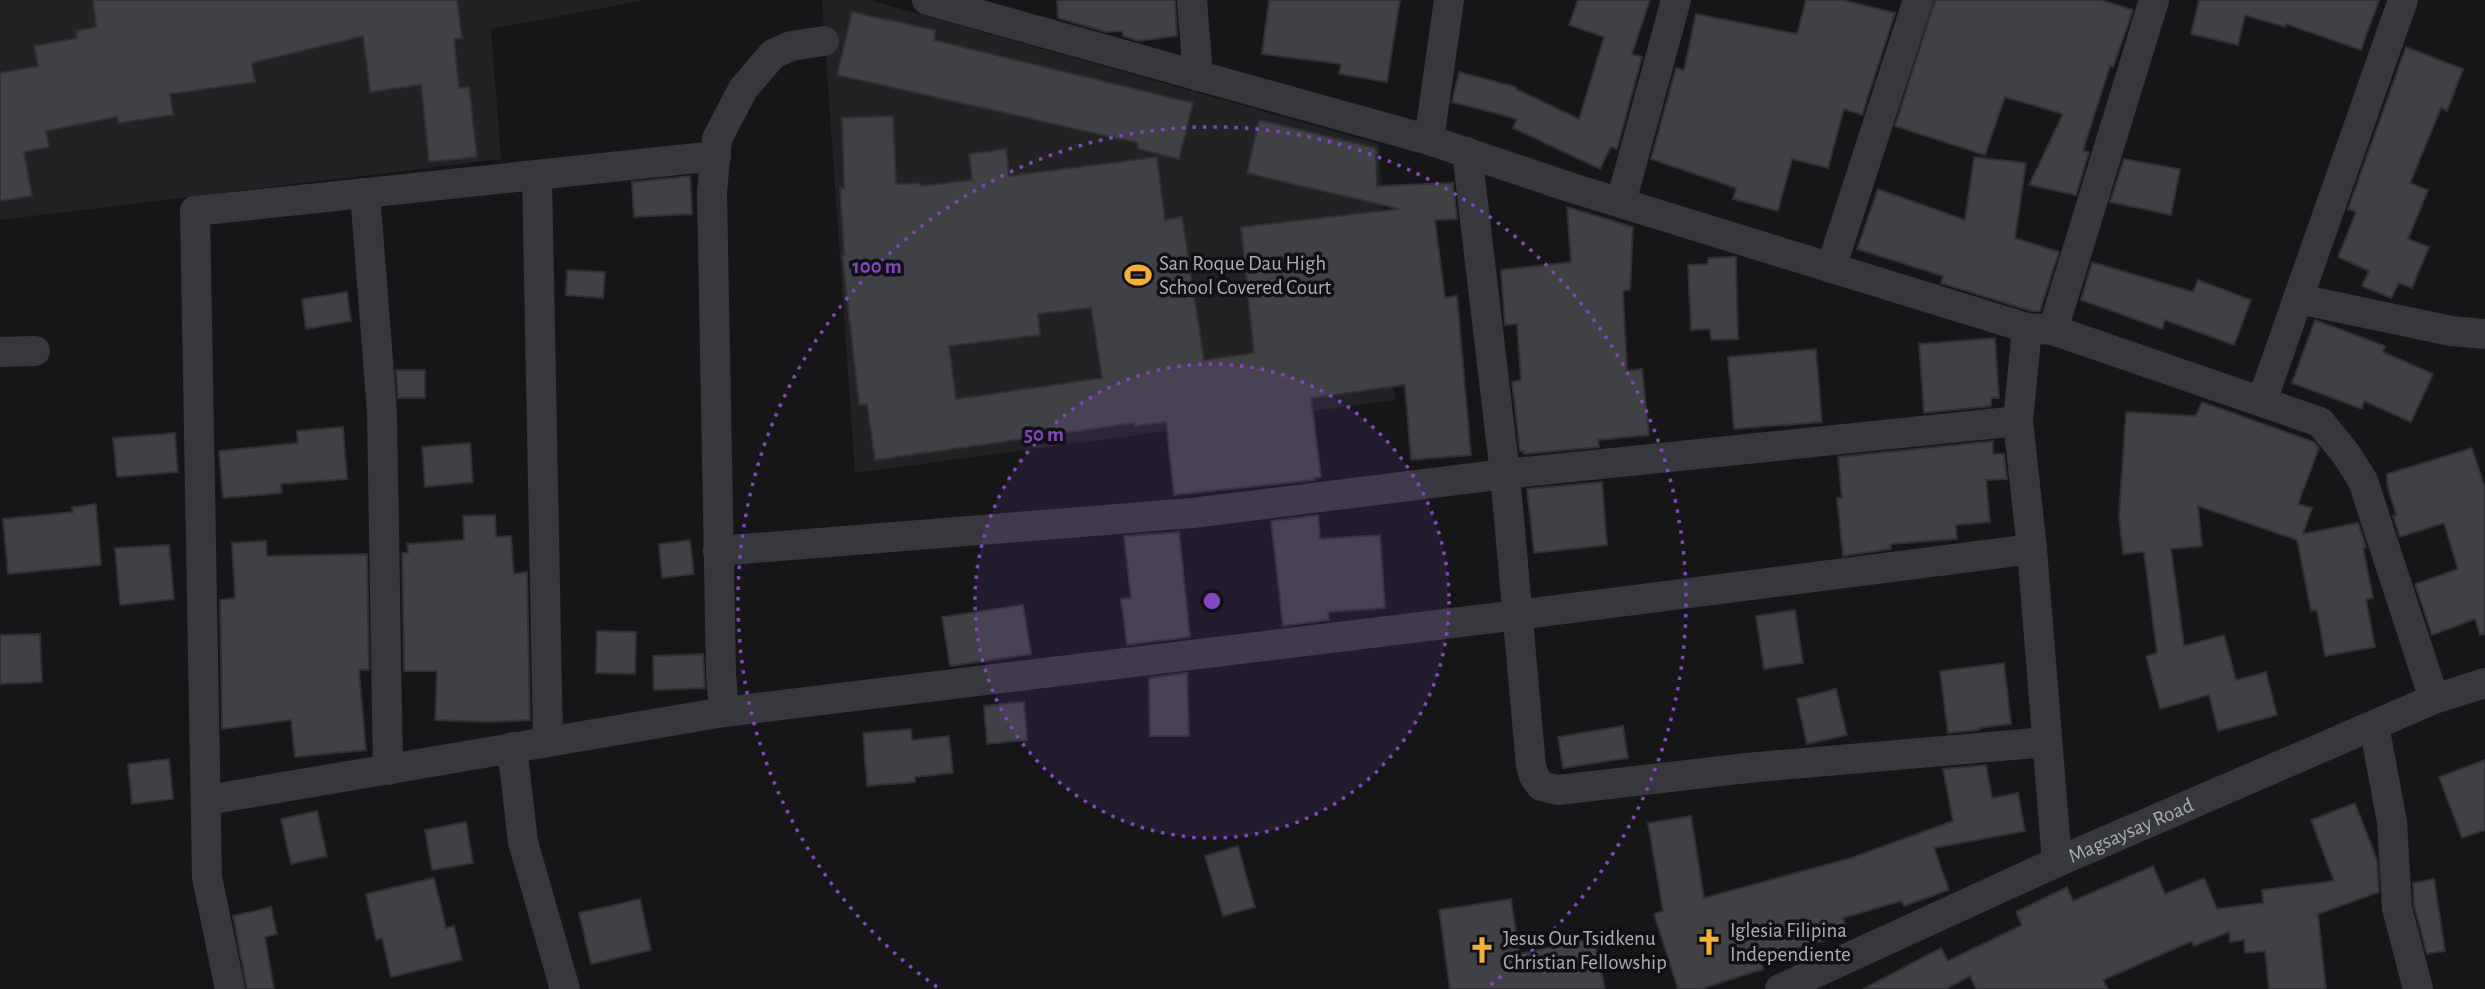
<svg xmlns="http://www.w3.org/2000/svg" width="2485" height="989" viewBox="0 0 2485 989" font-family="'Alegreya Sans',sans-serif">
	<rect width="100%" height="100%" fill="#161618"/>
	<g fill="#222225">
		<path d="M0 0H645L491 29 501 159 0 220Z"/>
		<path d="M822 0H869L1379 144 1395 400 855 473Z"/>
	</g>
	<g fill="#404145" stroke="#303034" stroke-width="2" fill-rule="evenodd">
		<path d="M93 0H457L462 38 454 39 459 88 469 87 477 157 429 162 421 85 370 92 363 36 252 63 255 82 170 94 173 115 118 123 117 117 46 131 49 147 24 152 32 196 0 201V73L38 66 34 46 77 38 76 31 96 27Z"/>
		<path d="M1057 0H1175L1177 36 1138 41 1123 36 1122 31 1106 32 1058 18Z"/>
		<path d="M1269 0H1400L1387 82 1339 74 1341 64 1262 54Z"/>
		<path d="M1578 0H1650L1632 54 1642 57 1617 149 1611 147 1600 169 1513 128 1517 119 1452 102 1459 72 1516 87V89L1579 119 1604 37 1569 25Z"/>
		<path d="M1806 0H1843L1895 13 1862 115 1844 109 1828 168 1792 159 1778 211 1733 199 1736 188 1651 159 1676 68 1684 70 1696 14 1797 34Z"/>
		<path d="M1935 0H2101L2133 10 2113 67 2110 66 2083 151 2089 152 2076 195 2029 185 2063 114 2005 97 1985 155 1895 126Z"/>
		<path d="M2199 0H2379L2361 50 2286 24 2285 27 2245 15 2238 45 2191 34Z"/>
		<path d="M852 12 935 30 934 40 1193 103 1179 159 1138 149V143L837 75Z"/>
		<path d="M2406 47 2463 69 2447 111 2441 108 2410 183 2428 190 2408 239 2429 247 2412 288 2399 283 2391 298 2362 286 2369 271 2338 257 2356 212 2348 209Z"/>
		<path d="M893 116 896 184 920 183 921 186 972 180 969 154 1006 149 1009 176 1157 157 1165 220 1182 217 1204 360 1254 353 1241 227 1399 209 1247 173 1259 120 1376 148 1377 186 1453 183 1457 219 1435 220 1445 298 1457 296 1471 455 1411 460 1405 385 1311 398 1321 477 1314 478V480L1174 495 1166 422 1135 426V423L875 460 867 404 859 405 842 255H844L840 188H844L842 118ZM1091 308 1102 378 956 399 949 346 1040 335 1038 314Z"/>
		<path d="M1974 157 2026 163 2015 238 2059 252 2040 311H2031L1941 283 1943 276 1857 249 1878 189 1965 220Z"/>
		<path d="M2124 159 2180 169 2171 215 2110 202Z"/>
		<path d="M690 176 692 214 634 217 632 182Z"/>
		<path d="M1567 207 1633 227 1630 290 1623 291 1627 371 1642 369 1649 435 1598 440 1599 447 1524 454V451H1520L1512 382 1521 380 1517 324 1505 325 1501 270 1571 262Z"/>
		<path d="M1736 257 1738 339 1711 340 1710 329 1691 330 1688 265 1708 264V258Z"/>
		<path d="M2092 262 2193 292 2198 280 2251 300 2234 345 2165 320 2162 329 2081 300Z"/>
		<path d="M567 270 605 272 603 298 566 295Z"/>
		<path d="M347 292 351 321 306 329 302 299Z"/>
		<path d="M2315 320 2385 346 2383 352 2433 374 2411 422 2364 401 2362 409 2292 383Z"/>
		<path d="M1995 338 1999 398H1991V406L1924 413 1919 344Z"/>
		<path d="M1816 349 1822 422 1734 429 1728 357Z"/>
		<path d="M396 370H425V398H398Z"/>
		<path d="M2202 402 2314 442 2319 448 2298 504 2312 508 2303 534 2358 523 2366 547 2363 548 2373 598 2366 599 2375 647 2325 656 2317 610 2311 611 2297 540 2198 506 2202 546 2171 549 2184 646 2224 635 2236 680 2266 672 2277 715 2218 731 2209 695 2160 709 2146 656 2157 653 2144 552 2123 554 2119 515 2126 412 2196 416Z"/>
		<path d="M343 427 347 479 281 484 282 493 223 498 219 451 298 443 297 431Z"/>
		<path d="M175 433 178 472 117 477 113 438Z"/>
		<path d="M1993 441V454H2004L2007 479 1986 480 1990 522 1956 525 1957 539 1891 544V549L1843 556 1837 498H1842L1838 457Z"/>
		<path d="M470 443 473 482 425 487 422 447Z"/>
		<path d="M2472 448 2485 488V634L2480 635 2475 619 2432 635 2415 584 2458 569 2444 523 2400 537 2393 516 2396 515 2387 484V474Z"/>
		<path d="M1602 482 1607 545 1534 553 1527 489Z"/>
		<path d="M96 504 101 565 8 574 3 519 73 512 72 507Z"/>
		<path d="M495 515 496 537 511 536 514 574 527 572 530 720 487 722 435 720 437 671H404L402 553H408L407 544 464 540 463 516Z"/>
		<path d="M1318 515 1320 539 1380 535 1385 608 1328 612 1329 620 1283 626 1271 521Z"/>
		<path d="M1179 532 1190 637 1127 645 1121 599 1131 598 1124 536Z"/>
		<path d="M690 540 694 574 662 578 659 544Z"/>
		<path d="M266 541 267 556 367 554 369 670H359L366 750 295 757 291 720 222 729 220 600 235 598 232 543Z"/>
		<path d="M169 545 174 599 120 605 115 548Z"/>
		<path d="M1023 605 1031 654 950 666 942 617Z"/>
		<path d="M1795 610 1803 663 1764 669 1756 616Z"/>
		<path d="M597 631 636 632 635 674 596 673Z"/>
		<path d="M40 634 42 682 0 684V635Z"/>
		<path d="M703 654 705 688 654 690 653 656Z"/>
		<path d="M2004 663 2011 724 1979 728V730L1948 733 1940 671Z"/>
		<path d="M1187 673 1189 736H1150L1149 678Z"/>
		<path d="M1836 689 1847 735 1807 744 1797 699Z"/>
		<path d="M1024 702 1027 740 987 744 984 706Z"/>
		<path d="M1623 726 1628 758 1563 768 1558 737Z"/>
		<path d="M911 729 912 740 949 736 953 773 915 777V782L867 786 863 733Z"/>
		<path d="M169 759 173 799 132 804 128 764Z"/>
		<path d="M2485 760V830L2462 838 2439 777Z"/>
		<path d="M1986 765 1992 798 2018 793 2025 831 1934 848 1949 890 1904 906 1901 901 1843 918 1848 934 1760 958 1763 969 1701 989H1678L1654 914 1663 911 1648 823 1691 816 1704 898 1851 858 1953 821 1943 769Z"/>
		<path d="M2355 803 2377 860 2379 892 2318 914 2326 989H2269L2265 951 2245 953 2244 940 2230 942 2229 932 2194 946 2192 941 2103 980 2108 989H1976L1970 976 1946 989H1863L1941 948 1948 961 2022 925 2016 912 2067 887 2073 901 2153 866 2165 894 2204 878 2217 909 2263 903 2262 890 2334 881 2311 820Z"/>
		<path d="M317 811 327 856 291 864 281 819Z"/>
		<path d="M466 822 473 863 432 870 425 830Z"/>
		<path d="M1238 846 1255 907 1223 916 1205 856Z"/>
		<path d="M434 878 446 928 454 926 462 960 391 977 382 938 376 940 366 894Z"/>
		<path d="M2434 879 2445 951 2427 954 2414 905 2413 883Z"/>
		<path d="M640 899 651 950 591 964 579 913Z"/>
		<path d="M1511 899 1519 954 1594 938 1605 989H1450L1439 910Z"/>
		<path d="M271 907 277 934 265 937 274 989H247L233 916Z"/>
	</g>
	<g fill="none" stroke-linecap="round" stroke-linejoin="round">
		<g stroke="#37383d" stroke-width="30">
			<path d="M927 0 1429 140 1569 187 2027 328 2053 330 2320 422 2346 454 2363 481 2434 699"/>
			<path d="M1192 0 1198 76"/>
			<path d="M1429 140 1449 0"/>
			<path d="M1467 152 1505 474 1531 766 1534 776 1541 786 1558 790 1747 768 2047 742"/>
			<path d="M537 175 548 741"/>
			<path d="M365 193 382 412 388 770"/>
			<path d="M1621 202 1676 0"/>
			<path d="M1831 268 1918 0"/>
			<path d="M2299 299 2451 331 2485 334"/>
			<path d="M2027 328 2018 421 2032 549 2057 862"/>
			<path d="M2053 330 2154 0"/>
			<path d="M0 352 35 351"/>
			<path d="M2262 401 2403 0"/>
			<path d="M718 551 1192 513 1505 474 2018 421"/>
			<path d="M724 712 721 673 712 192 717 139 743 89 773 54 791 46 824 41"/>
			<path d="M2374 725 2392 822 2397 908 2418 989"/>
			<path d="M512 747 523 842 565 989"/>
			<path d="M207 800 724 712 1518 615 2032 549"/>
			<path d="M230 989 207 877 195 211 716 156"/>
			<path id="s1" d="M1780 989 2057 862 2434 699 2485 683"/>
		</g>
	</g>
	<circle cx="1212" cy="601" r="237" fill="#8446be" fill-opacity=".12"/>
	<g fill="none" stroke="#8446be" stroke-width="3.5" stroke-dasharray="3.5 7">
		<circle cx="1212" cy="601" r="237"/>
		<path d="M937 987A474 474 0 1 1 1487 987"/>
	</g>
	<defs>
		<symbol id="stadium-bare" viewBox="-9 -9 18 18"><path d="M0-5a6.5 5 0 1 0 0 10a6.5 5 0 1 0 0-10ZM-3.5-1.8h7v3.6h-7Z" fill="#f2b134" stroke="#111113" stroke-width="2.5" paint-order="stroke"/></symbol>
		<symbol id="church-bare" viewBox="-9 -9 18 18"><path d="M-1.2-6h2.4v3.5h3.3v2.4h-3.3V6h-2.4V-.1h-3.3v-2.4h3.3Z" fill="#f2b134" stroke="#111113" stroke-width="2.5" paint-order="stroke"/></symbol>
	</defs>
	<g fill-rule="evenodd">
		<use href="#stadium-bare" x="1119" y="256" width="38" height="38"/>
		<use href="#church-bare" x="1690" y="923" width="38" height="38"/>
		<use href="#church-bare" x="1463" y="931" width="38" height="38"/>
	</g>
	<g text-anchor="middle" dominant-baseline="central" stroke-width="7" stroke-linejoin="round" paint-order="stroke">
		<g font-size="21" fill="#a8adb8" stroke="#111113" text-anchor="start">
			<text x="1159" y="263">San Roque Dau High<tspan x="1159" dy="24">School Covered Court</tspan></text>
			<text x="1730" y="930">Iglesia Filipina<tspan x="1730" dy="24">Independiente</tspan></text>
			<text x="1503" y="938">Jesus Our Tsidkenu<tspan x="1503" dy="24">Christian Fellowship</tspan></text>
		</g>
		<g font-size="21" fill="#a8adb8" stroke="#111113">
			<text stroke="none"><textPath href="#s1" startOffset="385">Magsaysay Road</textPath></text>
		</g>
	</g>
	<circle cx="1212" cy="601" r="10" fill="#8446be" stroke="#111113" stroke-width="3.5"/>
	<g font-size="21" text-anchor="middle" font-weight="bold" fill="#8446be" stroke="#111113" stroke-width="7" stroke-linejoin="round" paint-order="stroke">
		<text x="877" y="273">100 m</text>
		<text x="1044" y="441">50 m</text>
	</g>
</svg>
